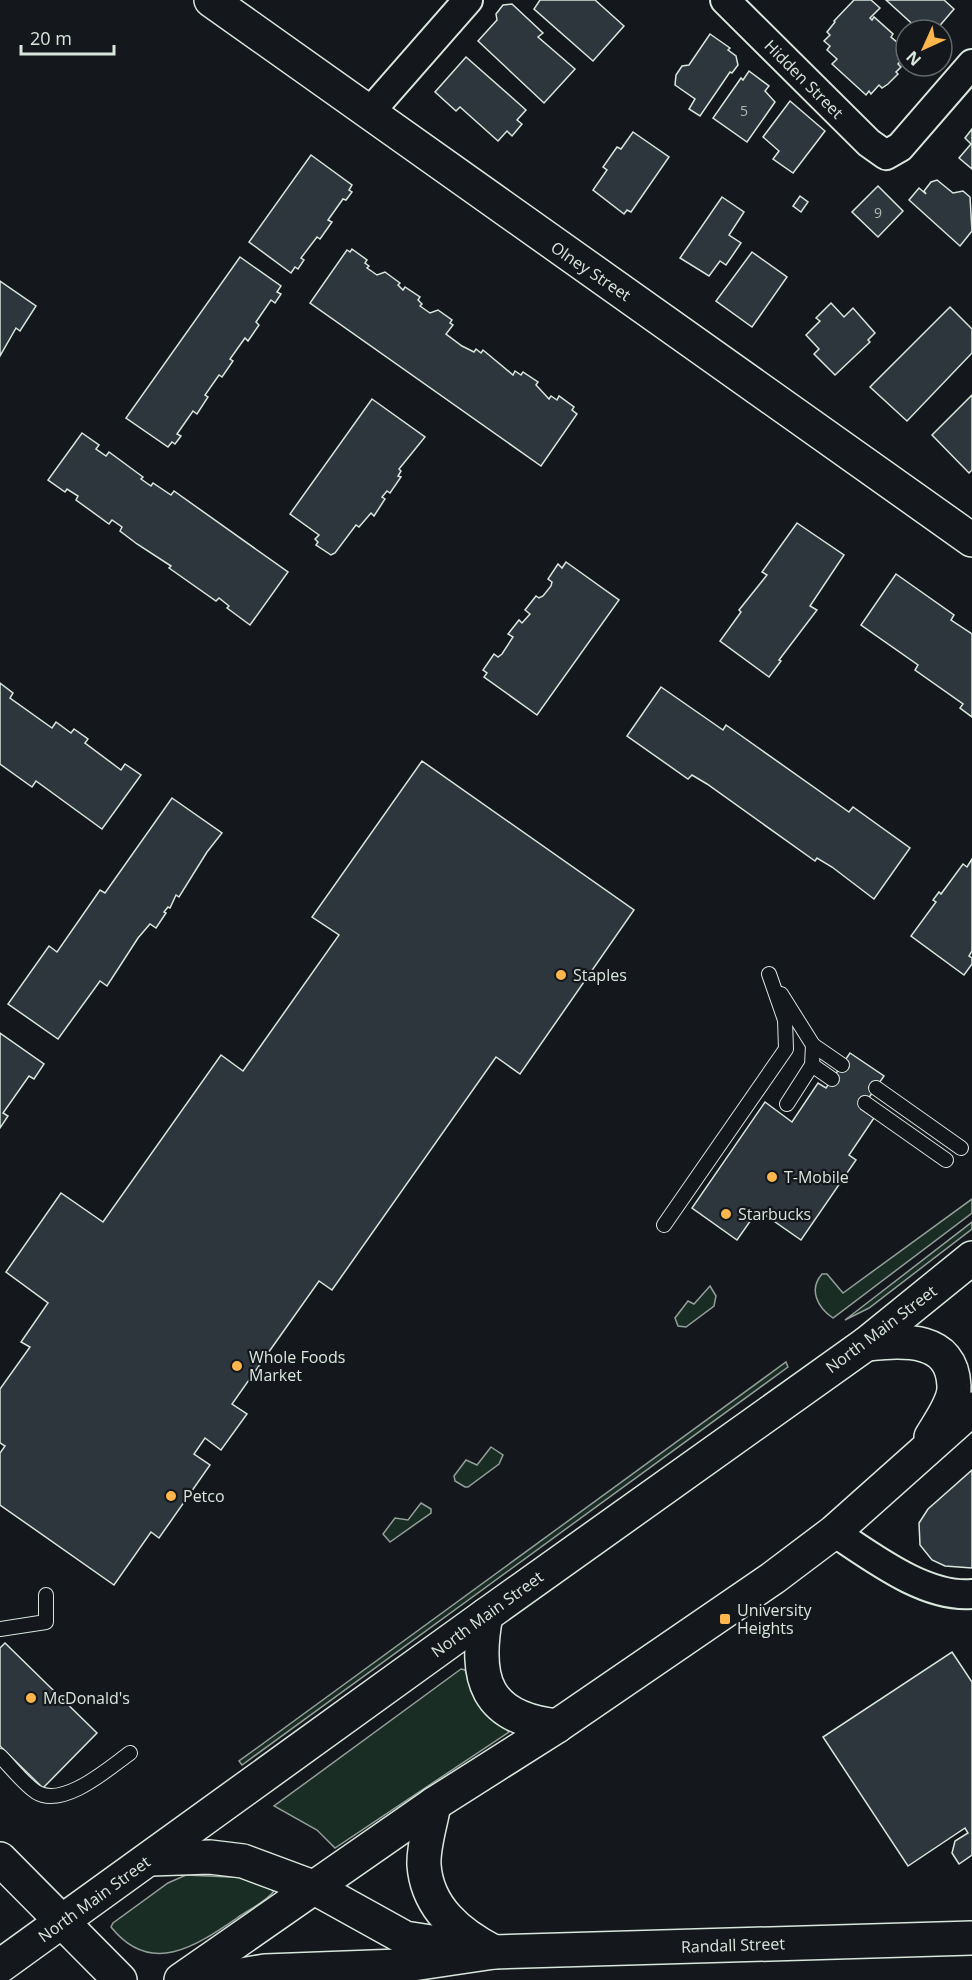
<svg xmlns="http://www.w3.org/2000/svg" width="972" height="1980" viewBox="0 0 972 1980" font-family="'Open Sans',sans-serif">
	<rect width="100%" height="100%" fill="#14181c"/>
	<g fill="#1a2d24" stroke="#939e99" stroke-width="1.5">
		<path d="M972 1199V1213L833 1318C818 1308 808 1290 822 1274H827L843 1293Z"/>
		<path d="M972 1222V1229L869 1308 845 1320Z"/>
		<path d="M710 1286 716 1296 714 1306 686 1327 678 1326 675 1318 688 1301 694 1304Z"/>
		<path d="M786 1362 788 1367 242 1765 239 1761Z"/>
		<path d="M491 1447 503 1455 499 1464 468 1487H465L455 1481 454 1476 466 1460 477 1465Z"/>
		<path d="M421 1503 431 1509V1513L390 1542 383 1534 395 1518 408 1520Z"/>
		<path d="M461 1669 465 1670 479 1704 509 1732 335 1848 317 1830 274 1806Z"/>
		<path d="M186 1875 251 1878 274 1891C266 1902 248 1910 237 1918 196 1946 151 1977 111 1927L113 1923 168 1883Z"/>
	</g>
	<g fill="#2c363c" stroke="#d8e6dc" stroke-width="1.5">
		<path d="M540 0H595L624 26 593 61 534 9Z"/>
		<path d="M854 0H871L880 8 870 18 872 20 874 17 893 34 891 37 905 49 903 52 906 55 898 64 901 67 896 72 898 74 888 84 882 88 879 85 871 94 869 91 866 95 832 64 837 59 827 50 830 46 824 41 830 35 827 32 835 22 834 21Z"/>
		<path d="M886 0H944L954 9 936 30H919Z"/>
		<path d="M512 4 543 33 538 37 575 69 544 103 478 41 497 20 496 14 503 5Z"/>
		<path d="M710 34 730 48 728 50 736 56 738 65 732 73 730 72 700 116 689 109 695 99 675 85 676 75 682 66 689 65Z"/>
		<path d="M466 57 526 110 517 120 522 124 512 136 507 131 498 141 460 107 456 111 435 92Z"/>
		<path d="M749 71 769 86 765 91 775 102 747 142 713 118 741 78 743 80Z"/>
		<path d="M790 101 825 131 793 173 773 159 779 151 763 137Z"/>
		<path d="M972 129V169L959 158 971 144 965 138Z"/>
		<path d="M633 132 669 157 631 212 627 210 624 214 593 190 607 170 603 167 617 147 621 149Z"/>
		<path d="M311 155 352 185 349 190 352 192 346 200 343 199 328 220 332 222 320 239 317 237 301 258 304 260 298 269 295 267 291 273 249 242Z"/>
		<path d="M937 180 953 193 963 191 970 197 972 231 960 246 909 200 919 188 926 194 924 191 931 182Z"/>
		<path d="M878 186 903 211 878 237 852 212Z"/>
		<path d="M800 196 808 202 801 212 793 206Z"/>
		<path d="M722 197 744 212 729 235 741 243 726 265 720 261 709 276 680 258Z"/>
		<path d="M352 249 367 260 365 263 369 266 367 268 377 275 385 272 400 283 398 285 403 290 405 287 420 297 418 300 422 304 420 306 430 313 438 310 452 320 450 323 453 325 446 334 462 346 474 352 476 349 481 353 483 350 513 375 515 371 521 375 523 372 538 382 536 385 549 399 551 396 557 400 559 396 574 407 572 410 577 414 541 466 310 303 347 250 350 252Z"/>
		<path d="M752 252 787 277 752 327 716 301Z"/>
		<path d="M240 257 281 286 277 292 281 294 275 303 271 300 256 322 259 325 248 341 245 338 230 359 233 361 222 377 219 375 205 395 208 397 197 414 193 411 177 434 181 436 175 444 172 442 168 447 126 418Z"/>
		<path d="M0 281 36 306 20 331 16 328 0 356Z"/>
		<path d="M831 303 844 317 853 308 875 333 868 340 870 342 835 375 814 354 819 349 806 335 820 321 816 318Z"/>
		<path d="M950 307 972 329V353L907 421 870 387Z"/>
		<path d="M972 395V470L969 473 932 435Z"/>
		<path d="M372 399 425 437 399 469 401 471 398 476 401 477 390 493 387 491 382 497 385 499 374 516 371 513 359 527 356 525 335 553 331 555 316 545 318 542 315 539 319 535 290 514Z"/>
		<path d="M82 433 99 445 96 449 106 456 109 452 143 477 141 479 151 486 153 483 171 495 174 491 288 572 250 625 227 608 229 606 219 598 216 601 169 568 171 566 137 544 120 531 122 527 112 520 109 524 76 500 78 496 67 489 65 492 48 480Z"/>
		<path d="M797 523 844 555 810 606 817 610 779 660 781 661 769 677 720 641 741 612 739 610 767 575 762 572Z"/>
		<path d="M566 562 619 600 537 715 484 677 487 673 483 670 494 654 498 657 502 654 513 637 508 634 519 620 522 623 530 614 525 610 536 596 539 598 543 596 551 586 552 582 548 579 558 564 562 568Z"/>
		<path d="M896 574 954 615 951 620 972 634V717L960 708 963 704 915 670 918 665 861 625Z"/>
		<path d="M0 683 13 693 10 698 52 728 56 722 71 733 74 729 88 739 85 743 121 770 125 764 141 775 102 829 36 781 32 787 0 764Z"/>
		<path d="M661 687 723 730 726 725 849 812 853 807 910 848 874 899 832 867 817 858 815 861 707 784 692 775 688 779 627 736Z"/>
		<path d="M422 761 634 910 520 1074 496 1057 332 1290 319 1281 232 1404 247 1414 221 1450 205 1438 194 1454 210 1465 159 1538 151 1532 114 1585 0 1505V1453L5 1446 0 1443V1389L30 1347 21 1342 48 1303 6 1272 61 1193 103 1222 221 1055 243 1071 339 935 312 917Z"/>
		<path d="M172 798 222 833 207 852 179 897 176 895 170 908 168 907 164 912 166 913 156 928 150 924 138 938 107 986 100 981 58 1039 8 1004 49 946 57 952 100 890 105 893Z"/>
		<path d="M972 859V951L969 956 972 958V964L964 975 911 936 936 902 933 900 939 892 941 894 963 864 967 867Z"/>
		<path d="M0 1033 44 1064 34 1079 29 1076 3 1113 8 1116 0 1128Z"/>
		<path d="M850 1053 884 1076 861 1109 874 1118 849 1155 856 1160 801 1240 758 1210 737 1240 692 1208 765 1102 792 1122 818 1083 826 1088Z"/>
		<path d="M972 1470V1568L945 1566 932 1560 920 1545 919 1523 928 1509Z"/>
		<path d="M5 1643 97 1733 43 1788 0 1746V1648Z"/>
		<path d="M952 1652 972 1682V1855L959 1864 952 1853 955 1841 968 1833 965 1828 908 1866 823 1737Z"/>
	</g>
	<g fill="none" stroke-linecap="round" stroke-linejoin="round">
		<defs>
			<g id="lane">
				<path d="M781 994 813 1045 812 1065 787 1104"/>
				<path d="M813 1045 842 1065"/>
				<path d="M812 1065 832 1079"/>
				<path d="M876 1088 961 1148"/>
				<path d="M865 1103 946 1160"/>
				<path d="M664 1225 786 1049 785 1020 769 974"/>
				<path d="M0 1629 46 1622V1595"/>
				<path d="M0 1756C11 1767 23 1783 36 1792 63 1809 109 1768 130 1753"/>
			</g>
			<g id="street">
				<path d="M725 0 869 143 886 155 900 147 972 64"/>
				<path d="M369 113 468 0"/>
				<path d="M834 1532C872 1557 925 1598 972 1594"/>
			</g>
			<g id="secondary">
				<path d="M211 0 972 540"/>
				<path d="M0 1859 120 1980"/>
				<path d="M150 1859 210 1857 243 1861 313 1887 405 1938 463 1947"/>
				<path d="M212 1980 265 1971 399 1966 494 1952 972 1938"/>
			</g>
			<g id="primary">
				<path d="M866 1344C901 1341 952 1335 954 1386 955 1402 939 1423 931 1437"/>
				<path d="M486 1615C474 1679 485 1718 557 1726"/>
				<path d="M434 1804C431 1823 423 1846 424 1865 427 1908 459 1934 494 1952"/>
				<path d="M0 1966 486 1615 866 1344 972 1258"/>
				<path d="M181 1980 434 1804 557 1726 773 1578 834 1532 972 1409"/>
			</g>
		</defs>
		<use href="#lane" stroke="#d8e6dc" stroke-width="16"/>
		<use href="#street" stroke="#d8e6dc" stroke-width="32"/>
		<use href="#secondary" stroke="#d8e6dc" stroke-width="36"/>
		<use href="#primary" stroke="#d8e6dc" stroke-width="36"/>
		<use href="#lane" stroke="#14181c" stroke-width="14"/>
		<use href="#street" stroke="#14181c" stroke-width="28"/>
		<use href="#secondary" stroke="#14181c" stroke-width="33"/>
		<use href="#primary" stroke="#14181c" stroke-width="33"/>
	</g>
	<g fill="#ffb74d" stroke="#14181c" stroke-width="2">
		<circle cx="561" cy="975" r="6"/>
		<circle cx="772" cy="1177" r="6"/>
		<circle cx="726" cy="1214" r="6"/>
		<circle cx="237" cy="1366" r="6"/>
		<circle cx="171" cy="1496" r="6"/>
		<rect x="719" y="1613" width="12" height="12" rx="3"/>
		<circle cx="31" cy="1698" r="6"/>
	</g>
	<g text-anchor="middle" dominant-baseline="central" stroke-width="4.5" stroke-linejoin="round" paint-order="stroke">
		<g font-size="14" fill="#adbab4">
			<text x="744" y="110">5</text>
			<text x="878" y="212">9</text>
		</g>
		<g font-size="16" fill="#d8e6dc" stroke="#14181c">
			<text transform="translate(804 79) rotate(45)">Hidden Street</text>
			<text transform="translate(591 271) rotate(34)">Olney Street</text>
			<text transform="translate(881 1329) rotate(-37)">North Main Street</text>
			<text transform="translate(487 1614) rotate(-36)">North Main Street</text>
			<text transform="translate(94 1899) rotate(-36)">North Main Street</text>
			<text transform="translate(733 1945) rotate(-2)">Randall Street</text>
		</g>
		<g font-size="16" fill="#d8e6dc" stroke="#14181c" text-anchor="start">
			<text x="573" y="975">Staples</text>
			<text x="784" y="1177">T-Mobile</text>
			<text x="738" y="1214">Starbucks</text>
			<text x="249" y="1357">Whole Foods<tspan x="249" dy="18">Market</tspan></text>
			<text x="183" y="1496">Petco</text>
			<text x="737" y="1610">University<tspan x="737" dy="18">Heights</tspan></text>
			<text x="43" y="1698">McDonald's</text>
		</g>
	</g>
	<g transform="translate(924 48) rotate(225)"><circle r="28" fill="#14181c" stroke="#626a69" stroke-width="1.5"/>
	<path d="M0-4.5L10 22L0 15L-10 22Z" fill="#ffb74d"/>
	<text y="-9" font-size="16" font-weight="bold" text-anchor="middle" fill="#d8e6dc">N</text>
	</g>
	<path d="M21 45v9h93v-9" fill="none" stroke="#d8e6dc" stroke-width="3"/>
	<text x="30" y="45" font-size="18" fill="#d8e6dc" stroke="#14181c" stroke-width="4.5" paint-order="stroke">20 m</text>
</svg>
